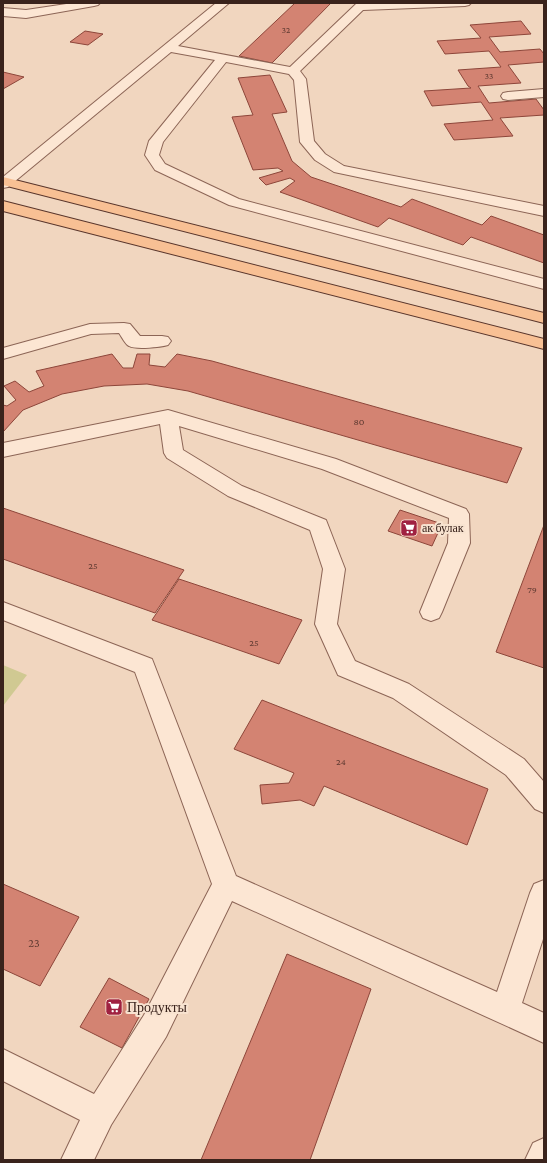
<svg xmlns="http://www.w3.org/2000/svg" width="547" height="1163" viewBox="0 0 547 1163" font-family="'Crimson Pro',serif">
	<rect width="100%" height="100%" fill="#f1d6bf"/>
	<path fill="#d0c992" d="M3 665 27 675 3 706Z"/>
	<g fill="#d38372" stroke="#8d463a">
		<path d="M295 3H331L272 63 239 56Z"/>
		<path d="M521 21 531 34 489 37 500 52 540 49 544 54V62L508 65 521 83 478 86 489 103 536 99 544 110V115L500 118 513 136 454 140 444 124 493 120 481 102 432 106 424 91 471 88 468 86 458 70 501 67 489 51 445 54 437 41 481 38 470 25Z"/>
		<path d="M85 31 103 34 88 45 70 42Z"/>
		<path d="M3 72 24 77 3 89Z"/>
		<path d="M270 75 287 112 272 114 292 161 311 177 401 207 412 199 482 225 491 216 544 235V263L471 237 463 245 389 218 378 227 280 192 295 181 290 178 266 185 259 178 283 171 278 168 253 170 232 117 253 115 238 78Z"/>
		<path d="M112 354 123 368H133L137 354H150L149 365 165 367 177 354 212 361 522 448 507 483 188 391 147 384 104 386 62 394 23 410 3 432V405L7 406 16 400 4 386 15 381 29 392 44 386 36 371Z"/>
		<path d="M3 508 184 570 155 613 3 559Z"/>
		<path d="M400 510 442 524 432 546 388 531Z"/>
		<path d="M544 525V668L496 652Z"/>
		<path d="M179 579 302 620 279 664 152 620Z"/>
		<path d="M262 700 488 789 467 845 324 786 314 806 300 800 262 804 260 785 289 783 294 773 234 749Z"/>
		<path d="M3 884 79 917 40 986 3 969Z"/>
		<path d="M287 954 371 989 310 1160H201Z"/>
		<path d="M109 978 149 999 122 1048 80 1027Z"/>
	</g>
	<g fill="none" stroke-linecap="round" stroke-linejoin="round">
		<defs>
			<g id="minor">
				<path d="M73 3H100L98 5 94 6 26 18 3 16V8L26 10Z"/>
				<path d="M216 3H229L178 46 290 67 357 3H471L469 5 465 6 363 10 300 71 306 79 314 141 325 154 344 166 544 206V216L334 172 315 160 300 142 294 80 289 74 226 62 163 142 159 155 165 164 239 199 544 279V289L229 205 155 170 145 155 149 141 215 60 171 52 8 187 3 188V177Z"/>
				<path d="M544 89V97L508 100 503 99 501 96 503 93 508 92Z"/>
				<path d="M124 323 130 324 140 336H162L168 337 171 341 168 345C161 347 136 350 129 346 125 344 122 337 119 333L91 334 3 359V348L90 324Z"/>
				<path d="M168 410 336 459 466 509 469 514 470 543 442 612 439 618 431 621 423 618 420 612 448 543 449 518 322 469 179 426 183 450 242 486 326 520 345 569 337 624 355 661 409 684 524 759 544 782V813L535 809 506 775 393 698 338 675 315 624 323 569 310 530 228 496 167 458 164 453 160 424 3 457V443Z"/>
				<path d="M3 602 152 659 236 876 497 992 530 893 534 884 544 880V936L522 1003 544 1013V1043L232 901 166 1037 111 1125 94 1160H61L80 1120 3 1081V1049L94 1094 144 1015 212 884 135 672 3 620Z"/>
				<path d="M544 1138V1160H525L533 1143Z"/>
			</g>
			<g id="major">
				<path d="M3 177 544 313V323L3 185Z"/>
				<path d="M3 201 544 339V349L3 211Z"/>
			</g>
		</defs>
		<use href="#minor" stroke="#8c6556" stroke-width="2"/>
		<use href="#major" stroke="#59352b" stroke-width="2"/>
		<use href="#minor" fill="#fce6d3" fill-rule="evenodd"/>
		<use href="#major" fill="#f8c094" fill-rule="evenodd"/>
	</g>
	<defs>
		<symbol id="supermarket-square" viewBox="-11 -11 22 22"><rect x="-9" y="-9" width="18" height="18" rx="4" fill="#a02141" stroke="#f8e3d0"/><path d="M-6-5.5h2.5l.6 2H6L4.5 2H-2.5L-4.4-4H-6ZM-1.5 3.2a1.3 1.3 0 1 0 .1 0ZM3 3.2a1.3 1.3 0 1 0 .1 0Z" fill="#fff"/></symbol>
	</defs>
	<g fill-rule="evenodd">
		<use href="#supermarket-square" x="399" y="518" width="20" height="20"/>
		<use href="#supermarket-square" x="104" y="997" width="20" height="20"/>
	</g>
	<g text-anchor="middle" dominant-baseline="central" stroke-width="4" stroke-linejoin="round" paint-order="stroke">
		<g font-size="9" fill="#603b32">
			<text x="286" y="30">32</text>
			<text x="489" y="76">33</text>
		</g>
		<g font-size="10" fill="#603b32">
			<text x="359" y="421">80</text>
			<text x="93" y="565">25</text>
			<text x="532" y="589">79</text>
			<text x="254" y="642">25</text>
			<text x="341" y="761">24</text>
		</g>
		<g font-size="12" fill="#3a231c" stroke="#f8e3d0" text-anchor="start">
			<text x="422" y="528">ак булак</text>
		</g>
		<g font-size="12" fill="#603b32">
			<text x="34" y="943">23</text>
		</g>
		<g font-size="14" fill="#3a231c" stroke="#f8e3d0" text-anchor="start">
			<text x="127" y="1007">Продукты</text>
		</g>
	</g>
	<rect width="547" height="1163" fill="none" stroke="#3a231c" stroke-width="8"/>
</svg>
